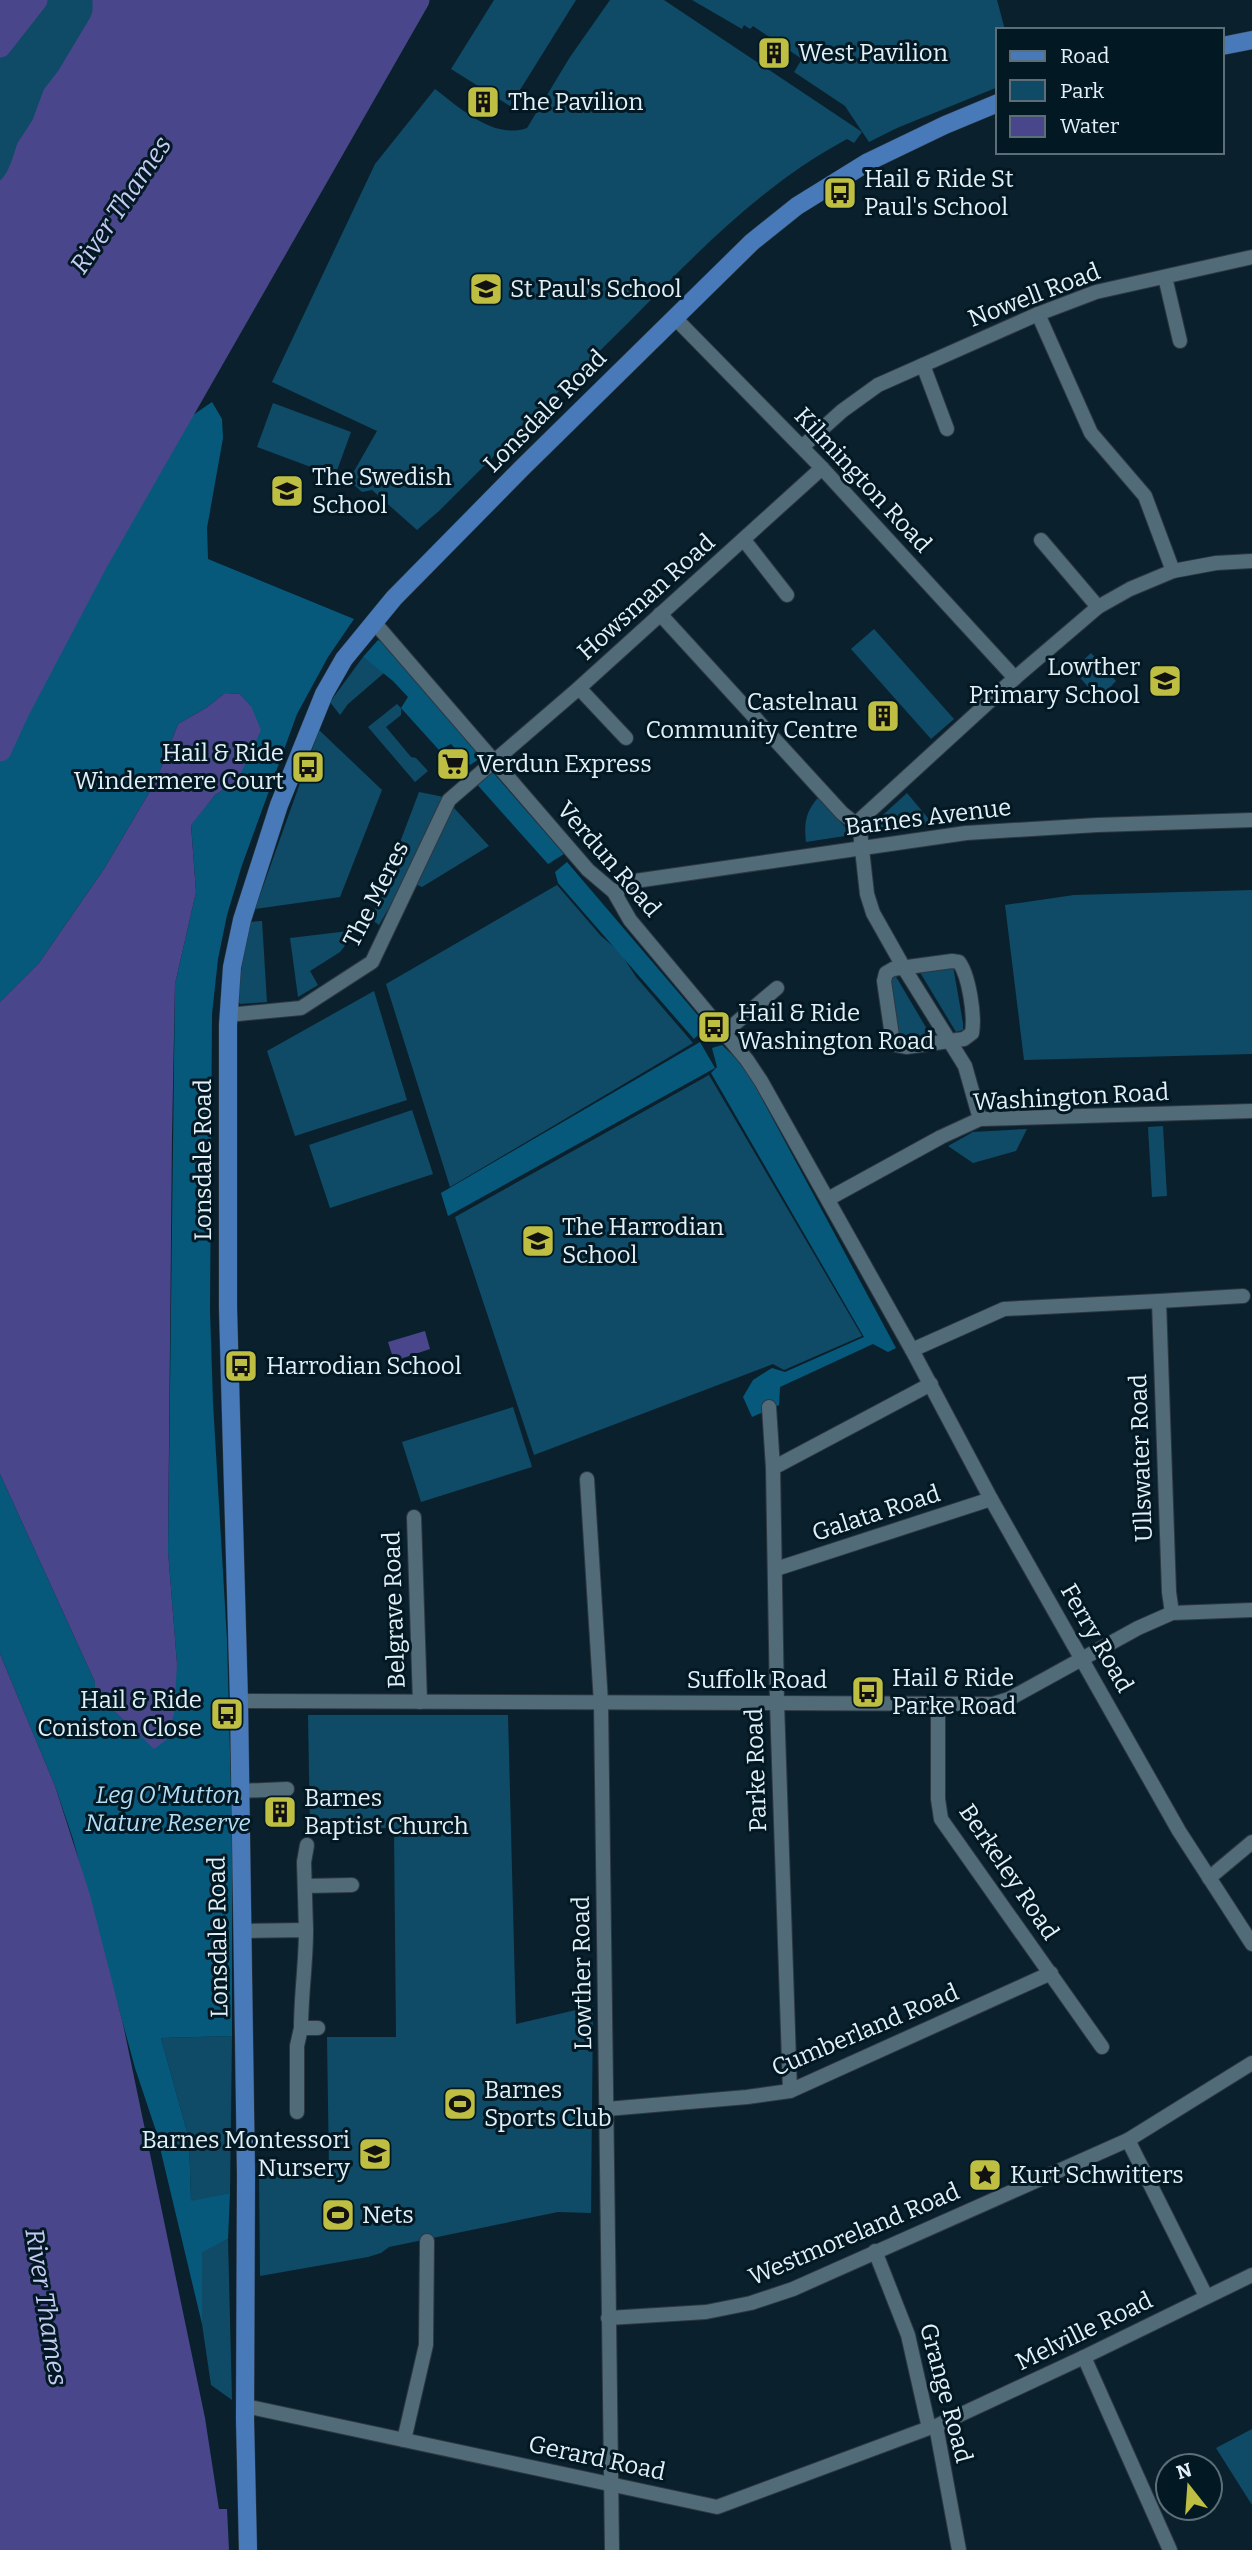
<svg xmlns="http://www.w3.org/2000/svg" width="1252" height="2550" viewBox="0 0 1252 2550" font-family="Bitter,serif">
	<rect width="100%" height="100%" fill="#0a212d"/>
	<g fill="#0f4b66">
		<path d="M36 0H104V12L101 22 68 77 54 95 43 125 28 148 15 182 11 188 0 194V46Z"/>
		<path d="M494 0H576L510 106 451 69Z"/>
		<path d="M610 0H664L862 132 854 143 847 139C760 186 697 253 628 323 565 385 502 448 439 511L417 530 372 490 362 492 353 484V473L377 431 272 382 375 164 435 89C460 108 494 140 527 128L570 57Z"/>
		<path d="M692 0H997L1005 30H998V87L897 128 869 142 845 106 794 72 802 59 753 26 750 29 744 25 742 29Z"/>
		<path d="M273 403 351 432 335 476 257 447Z"/>
		<path d="M874 629 954 719 931 739 851 649Z"/>
		<path d="M1091 653 1116 681 1099 699 1073 670Z"/>
		<path d="M363 657 384 673 348 704 340 715 330 702Z"/>
		<path d="M397 704 401 708V715L386 727 411 757 416 758 428 771 415 782 368 727Z"/>
		<path d="M319 730 382 790 340 897 255 909Z"/>
		<path d="M419 792 444 797 489 846 422 887 405 880 379 925 371 919Z"/>
		<path d="M907 793 932 823 881 832 875 831 873 824Z"/>
		<path d="M818 798 847 829 848 834 845 836 806 842C804 825 805 812 818 798Z"/>
		<path d="M557 885 601 936 620 952 636 977 693 1043 450 1187 386 984Z"/>
		<path d="M1252 890V1054L1024 1060 1005 905 1074 895Z"/>
		<path d="M262 921 267 1002 240 1004 237 1000 248 922Z"/>
		<path d="M357 930 340 952 310 971 318 985 298 997 290 938Z"/>
		<path d="M953 966 963 1023V1030L956 1032 918 969Z"/>
		<path d="M895 975 931 1036 907 1040 896 1031 890 977Z"/>
		<path d="M374 991 407 1100 295 1136 267 1051Z"/>
		<path d="M709 1075 862 1336 784 1370 773 1364 534 1455 455 1217Z"/>
		<path d="M412 1110 433 1174 330 1208 309 1145Z"/>
		<path d="M1163 1126 1167 1196 1152 1197 1148 1127Z"/>
		<path d="M1027 1129 1016 1151 973 1163 948 1146 973 1132Z"/>
		<path d="M513 1407 532 1467 421 1502 402 1442Z"/>
		<path d="M308 1715H508L516 2024 593 2006 591 2213 558 2212 389 2247 381 2253 368 2257 260 2276 259 2172 329 2171 327 2037H396L394 1828H310Z"/>
		<path d="M232 2036 230 2193 191 2202 189 2139 161 2038Z"/>
		<path d="M228 2239 232 2400 211 2385 202 2324V2251Z"/>
		<path d="M1252 2429V2505L1216 2448Z"/>
	</g>
	<g fill="#07597b">
		<path d="M212 402 222 419 223 438 207 528 208 559 354 619 328 657 297 714 242 865 227 915 218 959 212 1014 210 1311 213 1403 227 1640 232 1826V2036L161 2038 189 2139 191 2201 230 2193 228 2239 202 2252V2324L156 2131 135 2068 73 1839 55 1786 0 1654V1474L95 1682V1700L109 1706 154 1748 177 1664 168 1551 175 984 196 892 191 824 215 795 237 781 251 706 240 694 225 693 206 708 178 724 156 781 104 869 39 963 0 1002V750L18 711 97 561 151 465 180 424Z"/>
		<path d="M378 640 388 646 482 757 470 765 451 744 439 750 401 708 408 697 393 681 363 657Z"/>
		<path d="M490 769 564 854 548 864 474 781Z"/>
		<path d="M567 862 707 1026 694 1039 558 883 555 872Z"/>
		<path d="M700 1042 715 1068 448 1216 441 1193Z"/>
		<path d="M722 1045 745 1067 896 1348 888 1352 873 1344 780 1387 779 1405 752 1417 743 1397 753 1380 772 1368 785 1372 864 1337 711 1073 717 1067 712 1048Z"/>
	</g>
	<g fill="#4a468b">
		<path d="M0 0H36L0 46Z"/>
		<path d="M104 0H418L97 561 18 711 0 750V194L10 188 15 182 28 148 43 125 54 95 69 77 101 22 104 12Z"/>
		<path d="M225 693 240 694 251 706 261 730 237 781 215 795 191 825 196 892 175 984 172 1135 168 1551 177 1664 174 1714 166 1740 154 1749 109 1706 95 1700V1682L0 1474V1002L39 963 104 869 156 781 178 724 206 708Z"/>
		<path d="M425 1331 430 1349 394 1361 388 1342Z"/>
		<path d="M0 1654 55 1786 90 1895 123 2024 205 2418 219 2509H227L229 2550H0Z"/>
	</g>
	<g fill="none" stroke-linecap="round" stroke-linejoin="round">
		<g stroke="#4a468b" stroke-width="23">
			<path d="M0 46 36 0"/>
			<path d="M51 156 28 148 43 125 54 95 68 77 101 22 104 13V0"/>
			<path d="M0 194C18 186 22 165 28 148L41 152"/>
			<path d="M0 750 18 711 97 561 418 0"/>
		</g>
		<defs>
			<g id="minor">
				<path d="M1165 277 1180 341"/>
				<path d="M1038 314 1091 433 1145 496 1173 571"/>
				<path d="M674 317 822 468 1015 678"/>
				<path d="M923 365 947 429"/>
				<path d="M802 447 842 411 878 385 1038 314 1096 292 1252 257"/>
				<path d="M744 540 787 595"/>
				<path d="M1041 540 1098 607"/>
				<path d="M660 614 842 813 852 821 860 823"/>
				<path d="M374 622 588 870 614 892 630 920 747 1060 761 1081 912 1350 991 1499 1179 1831 1252 1944"/>
				<path d="M579 688 626 738"/>
				<path d="M614 892 635 881 966 833 1097 825 1252 820"/>
				<path d="M952 961 959 962C969 976 975 1015 972 1033L964 1039 906 1047 896 1045 892 1036 884 981 886 973 893 969Z"/>
				<path d="M228 1015 301 1008 372 962 449 800 579 688 822 468"/>
				<path d="M724 1033 777 988"/>
				<path d="M980 1119 965 1066 904 968 873 913 867 894 860 831 862 818 1015 678 1098 607 1130 589 1173 571 1216 563 1252 561"/>
				<path d="M828 1199 941 1137 980 1119 1252 1111"/>
				<path d="M1159 1301 1243 1296"/>
				<path d="M912 1350 1004 1309 1159 1301 1169 1592 1172 1613"/>
				<path d="M769 1407 773 1468 777 1703 790 2091"/>
				<path d="M773 1468 931 1384"/>
				<path d="M587 1479 601 1703 612 2550"/>
				<path d="M414 1517 420 1702"/>
				<path d="M776 1569 991 1499"/>
				<path d="M239 1701 993 1704 1009 1699 1138 1628 1172 1613 1252 1610"/>
				<path d="M938 1704V1799L941 1819 1102 2047"/>
				<path d="M240 1791 287 1789"/>
				<path d="M1209 1878 1252 1842"/>
				<path d="M305 1886 352 1885"/>
				<path d="M306 1930 304 1862 307 1845"/>
				<path d="M243 1931 306 1930C306 1963 301 1995 301 2028H318"/>
				<path d="M607 2109 747 2097 790 2091 1051 1973"/>
				<path d="M297 2112V2046L301 2028"/>
				<path d="M1128 2140 1206 2296"/>
				<path d="M875 2251 908 2335 929 2428"/>
				<path d="M608 2318 706 2312 751 2303 793 2289 1128 2140 1252 2063"/>
				<path d="M1084 2357 1170 2550"/>
				<path d="M245 2406 717 2507 929 2428"/>
				<path d="M936 2426 1084 2357 1252 2275"/>
				<path d="M929 2428 936 2426 959 2550"/>
				<path d="M404 2440 426 2345 427 2241"/>
			</g>
			<g id="major">
				<path d="M1222 46 1252 40"/>
				<path d="M248 2550 245 2419 246 2174 239 1701 228 1308V1025L232 967 242 920 279 805 324 694 344 659 394 598 522 468 752 242 797 206 868 162 945 125 998 103"/>
			</g>
		</defs>
		<use href="#minor" stroke="#2d3842" stroke-width="16"/>
		<use href="#major" stroke="#2d3842" stroke-width="19"/>
		<use href="#minor" stroke="#526b79" stroke-width="14"/>
		<use href="#major" stroke="#4879b8" stroke-width="18"/>
	</g>
	<defs>
		<symbol id="building-square" viewBox="-11 -11 22 22"><rect x="-9" y="-9" width="18" height="18" rx="4" fill="#bebf42" stroke="#021823"/><path d="M-4-6H4V6H1V3H-1V6H-4ZM-2.5-4.3h1.7v1.8h-1.7ZM.8-4.3h1.7v1.8H.8ZM-2.5-1h1.7V.8h-1.7ZM.8-1h1.7V.8H.8Z" fill="#111"/></symbol>
		<symbol id="bus-square" viewBox="-11 -11 22 22"><rect x="-9" y="-9" width="18" height="18" rx="4" fill="#bebf42" stroke="#021823"/><path d="M-5-6H5V4H4V6H2V4H-2V6H-4V4H-5ZM-3.5-4V0h7V-4ZM-3.5 1.2v1.5H-2V1.2ZM2 1.2v1.5H3.5V1.2Z" fill="#111"/></symbol>
		<symbol id="school-square" viewBox="-11 -11 22 22"><rect x="-9" y="-9" width="18" height="18" rx="4" fill="#bebf42" stroke="#021823"/><path d="M0-5L7-2L0 1L-7-2ZM-4 1L0 2.5L4 1V4Q0 6-4 4Z" fill="#111"/></symbol>
		<symbol id="supermarket-square" viewBox="-11 -11 22 22"><rect x="-9" y="-9" width="18" height="18" rx="4" fill="#bebf42" stroke="#021823"/><path d="M-6-5.5h2.5l.6 2H6L4.5 2H-2.5L-4.4-4H-6ZM-1.5 3.2a1.3 1.3 0 1 0 .1 0ZM3 3.2a1.3 1.3 0 1 0 .1 0Z" fill="#111"/></symbol>
		<symbol id="stadium-square" viewBox="-11 -11 22 22"><rect x="-9" y="-9" width="18" height="18" rx="4" fill="#bebf42" stroke="#021823"/><path d="M0-5a6.5 5 0 1 0 0 10a6.5 5 0 1 0 0-10ZM-3.5-1.8h7v3.6h-7Z" fill="#111"/></symbol>
		<symbol id="sight-square" viewBox="-11 -11 22 22"><rect x="-9" y="-9" width="18" height="18" rx="4" fill="#bebf42" stroke="#021823"/><path d="M0-6L1.8-2.2L6-1.7L2.9 1.2L3.7 5.4L0 3.3L-3.7 5.4L-2.9 1.2L-6-1.7L-1.8-2.2Z" fill="#111"/></symbol>
	</defs>
	<g fill-rule="evenodd">
		<use href="#building-square" x="755" y="34" width="38" height="38"/>
		<use href="#building-square" x="464" y="83" width="38" height="38"/>
		<use href="#bus-square" x="821" y="174" width="38" height="38"/>
		<use href="#school-square" x="467" y="270" width="38" height="38"/>
		<use href="#school-square" x="268" y="472" width="38" height="38"/>
		<use href="#school-square" x="1146" y="662" width="38" height="38"/>
		<use href="#building-square" x="864" y="697" width="38" height="38"/>
		<use href="#supermarket-square" x="434" y="745" width="38" height="38"/>
		<use href="#bus-square" x="289" y="748" width="38" height="38"/>
		<use href="#bus-square" x="695" y="1008" width="38" height="38"/>
		<use href="#school-square" x="519" y="1222" width="38" height="38"/>
		<use href="#bus-square" x="222" y="1347" width="38" height="38"/>
		<use href="#bus-square" x="849" y="1673" width="38" height="38"/>
		<use href="#bus-square" x="208" y="1695" width="38" height="38"/>
		<use href="#building-square" x="261" y="1793" width="38" height="38"/>
		<use href="#stadium-square" x="441" y="2085" width="38" height="38"/>
		<use href="#school-square" x="356" y="2135" width="38" height="38"/>
		<use href="#sight-square" x="966" y="2156" width="38" height="38"/>
		<use href="#stadium-square" x="319" y="2196" width="38" height="38"/>
	</g>
	<g text-anchor="middle" dominant-baseline="central" stroke-width="6" stroke-linejoin="round" paint-order="stroke">
		<g font-size="24" fill="#e3f0f8" stroke="#021823" text-anchor="start">
			<text x="798" y="53">West Pavilion</text>
			<text x="508" y="102">The Pavilion</text>
			<text x="864" y="179">Hail &amp; Ride St<tspan x="864" dy="28">Paul's School</tspan></text>
			<text x="510" y="289">St Paul's School</text>
			<text x="312" y="477">The Swedish<tspan x="312" dy="28">School</tspan></text>
			<text x="1140" y="667" text-anchor="end">Lowther<tspan x="1140" dy="28">Primary School</tspan></text>
			<text x="858" y="702" text-anchor="end">Castelnau<tspan x="858" dy="28">Community Centre</tspan></text>
			<text x="284" y="753" text-anchor="end">Hail &amp; Ride<tspan x="284" dy="28">Windermere Court</tspan></text>
			<text x="477" y="764">Verdun Express</text>
			<text x="738" y="1013">Hail &amp; Ride<tspan x="738" dy="28">Washington Road</tspan></text>
			<text x="562" y="1227">The Harrodian<tspan x="562" dy="28">School</tspan></text>
			<text x="266" y="1366">Harrodian School</text>
			<text x="892" y="1678">Hail &amp; Ride<tspan x="892" dy="28">Parke Road</tspan></text>
			<text x="202" y="1700" text-anchor="end">Hail &amp; Ride<tspan x="202" dy="28">Coniston Close</tspan></text>
			<text x="304" y="1798">Barnes<tspan x="304" dy="28">Baptist Church</tspan></text>
			<text x="484" y="2090">Barnes<tspan x="484" dy="28">Sports Club</tspan></text>
			<text x="350" y="2140" text-anchor="end">Barnes Montessori<tspan x="350" dy="28">Nursery</tspan></text>
			<text x="1010" y="2175">Kurt Schwitters</text>
			<text x="362" y="2215">Nets</text>
		</g>
		<g font-size="24" fill="#e3f0f8" stroke="#021823">
			<text transform="translate(1034 295) rotate(-21)">Nowell Road</text>
			<text transform="translate(545 411) rotate(-45)">Lonsdale Road</text>
			<text transform="translate(863 480) rotate(47)">Kilmington Road</text>
			<text transform="translate(646 597) rotate(-42)">Howsman Road</text>
			<text transform="translate(928 817) rotate(-7)">Barnes Avenue</text>
			<text transform="translate(609 859) rotate(49)">Verdun Road</text>
			<text transform="translate(376 894) rotate(-63)">The Meres</text>
			<text transform="translate(1071 1097) rotate(-3)">Washington Road</text>
			<text transform="translate(203 1160) rotate(-90)">Lonsdale Road</text>
			<text transform="translate(1141 1458) rotate(-92)">Ullswater Road</text>
			<text transform="translate(876 1513) rotate(-18)">Galata Road</text>
			<text transform="translate(394 1610) rotate(-92)">Belgrave Road</text>
			<text transform="translate(1097 1638) rotate(60)">Ferry Road</text>
			<text x="757" y="1680">Suffolk Road</text>
			<text transform="translate(756 1770) rotate(-92)">Parke Road</text>
			<text transform="translate(1009 1872) rotate(56)">Berkeley Road</text>
			<text transform="translate(218 1937) rotate(-91)">Lonsdale Road</text>
			<text transform="translate(582 1973) rotate(-91)">Lowther Road</text>
			<text transform="translate(865 2030) rotate(-23)">Cumberland Road</text>
			<text transform="translate(854 2234) rotate(-23)">Westmoreland Road</text>
			<text transform="translate(1084 2331) rotate(-26)">Melville Road</text>
			<text transform="translate(946 2393) rotate(75)">Grange Road</text>
			<text transform="translate(597 2458) rotate(12)">Gerard Road</text>
		</g>
		<g font-size="24" font-style="italic" fill="#b2ddf5" stroke="#021823">
			<text x="168" y="1795">Leg O'Mutton<tspan x="168" dy="28">Nature Reserve</tspan></text>
		</g>
		<g font-size="26" font-style="italic" fill="#c8caf3" stroke="#021823">
			<text transform="translate(121 205) rotate(-56)">River Thames</text>
			<text transform="translate(46 2307) rotate(81)">River Thames</text>
		</g>
	</g>
	<rect x="996" y="28" width="228" height="126" fill="#021823" stroke="#5c6e78" stroke-width="2"/>
	<rect x="1010" y="51" width="35" height="10" fill="#4879b8" stroke="#5c6e78" stroke-width="2"/>
	<text x="1060" y="63" font-size="21" fill="#e3f0f8">Road</text>
	<rect x="1010" y="80" width="35" height="21" fill="#0f4b66" stroke="#5c6e78" stroke-width="2"/>
	<text x="1060" y="98" font-size="21" fill="#e3f0f8">Park</text>
	<rect x="1010" y="116" width="35" height="21" fill="#4a468b" stroke="#5c6e78" stroke-width="2"/>
	<text x="1060" y="133" font-size="21" fill="#e3f0f8">Water</text>
	<g transform="translate(1189 2487) rotate(343)"><circle r="33" fill="#021823" stroke="#5c6e78" stroke-width="2"/>
	<path d="M0-5L12 26L0 18L-12 26Z" fill="#bebf42"/>
	<text y="-10" font-size="19" font-weight="bold" text-anchor="middle" fill="#e3f0f8">N</text>
	</g>
</svg>
